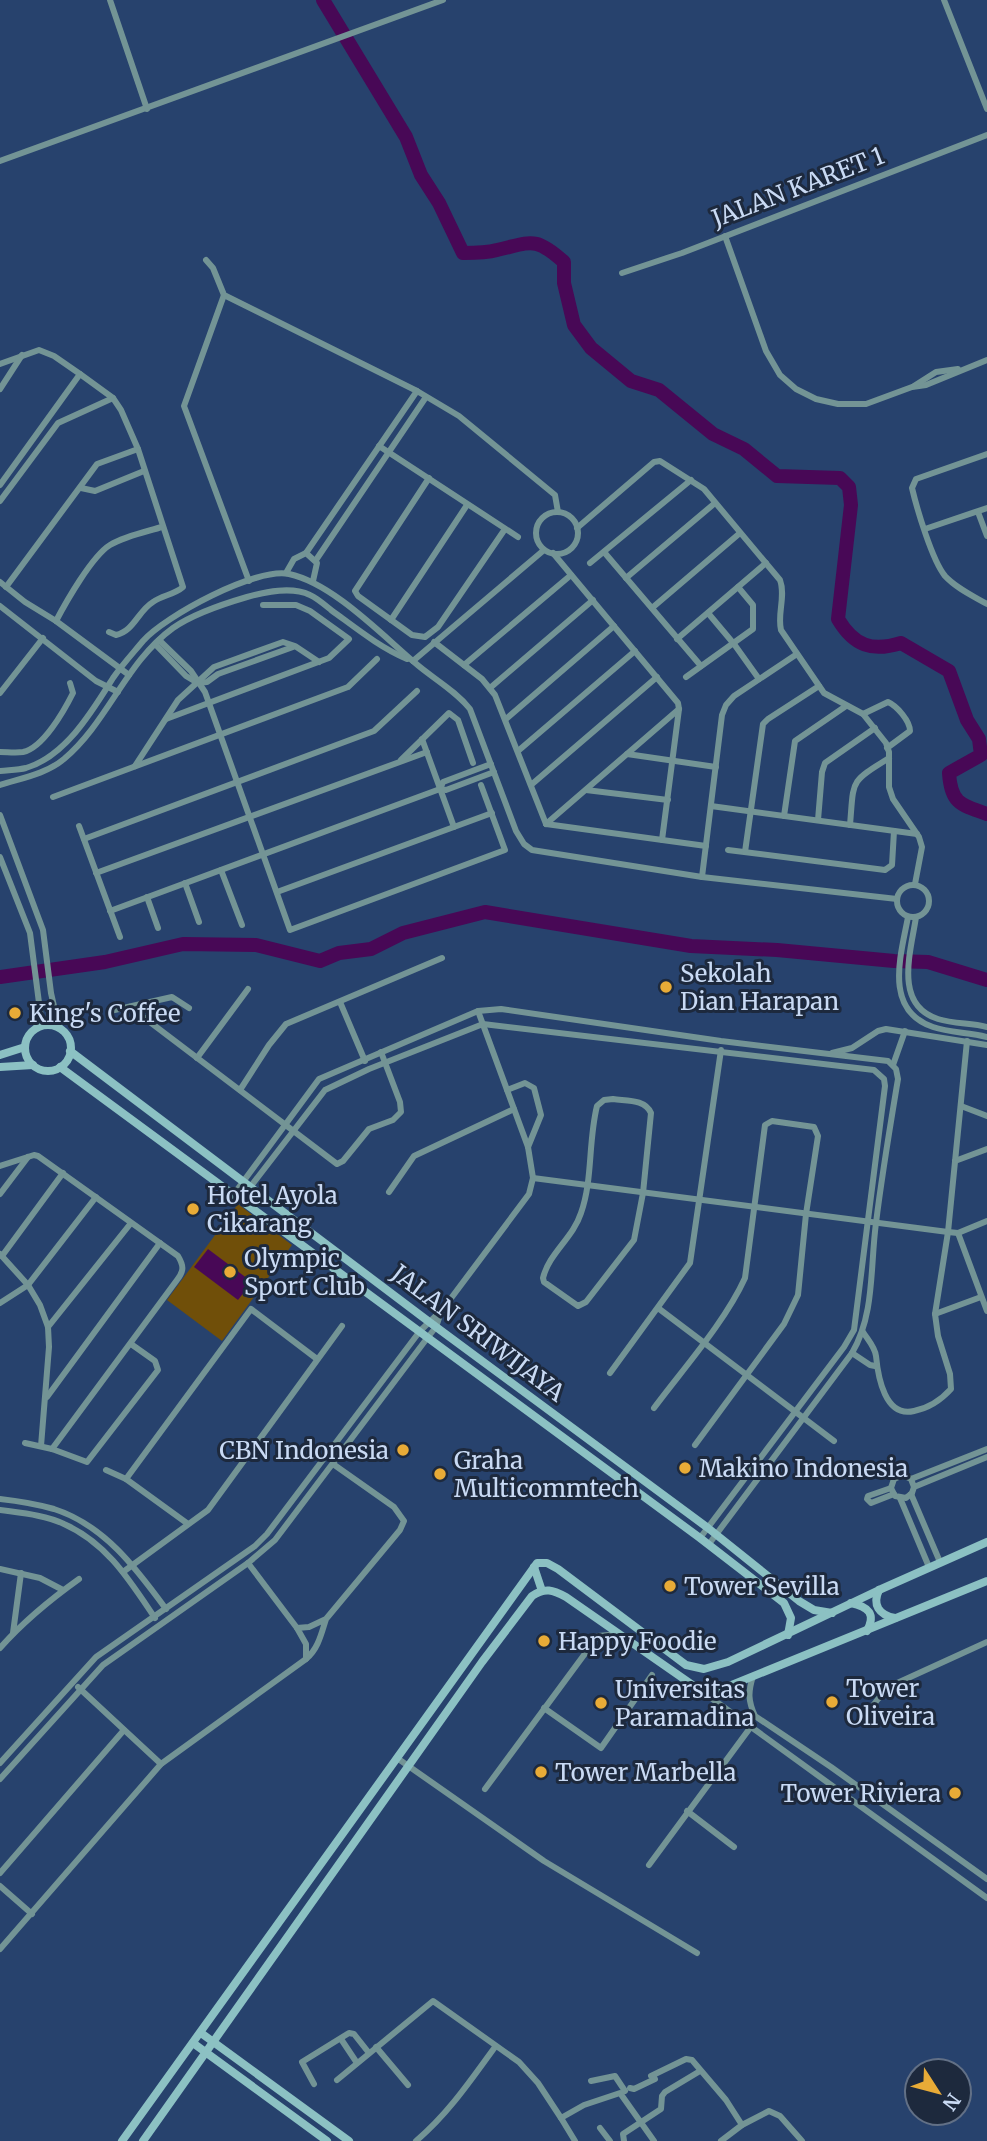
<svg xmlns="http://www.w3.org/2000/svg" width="987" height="2141" viewBox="0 0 987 2141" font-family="Merriweather,serif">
	<rect width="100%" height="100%" fill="#27426d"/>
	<path fill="#704f09" d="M238 1204 292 1245 222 1341 167 1300Z"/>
	<path fill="#480856" d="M208 1249 252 1282 238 1300 194 1267Z"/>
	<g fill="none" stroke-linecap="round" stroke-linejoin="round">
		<g stroke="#480856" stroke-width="14">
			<path d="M323 0 406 137 421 175 439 203 463 253C474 253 486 253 497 250 532 242 535 236 564 262V283L574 325 591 348 631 381 659 390 713 434 744 449 777 476 840 478 849 487 851 505 838 619C854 646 872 652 901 643L949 671 967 720 979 739 981 755 949 773C951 803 960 805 987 814"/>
			<path d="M0 977 105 962 183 944 256 945 320 961 339 953 371 949 403 933 485 912 691 946 777 950 894 961 928 962 987 980"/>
		</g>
		<g stroke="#739495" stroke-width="6">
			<path d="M110 0 147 109"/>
			<path d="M944 0 987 109"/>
			<path d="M0 161 443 0"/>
			<path d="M725 236 766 351 780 375 796 389 816 399 838 404H866L912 387 926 385 987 360"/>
			<path d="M206 260 213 268 224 295 417 391 459 416 555 495 558 512"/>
			<path d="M622 273 682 253 987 135"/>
			<path d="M224 295 184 406 249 581"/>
			<path d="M0 364 39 350 54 356 80 374 113 398 121 410 138 449 183 587C174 595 162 595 153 602 138 611 134 631 116 635L109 632"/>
			<path d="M914 386 936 372 958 369"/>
			<path d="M0 389 22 355"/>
			<path d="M379 446 518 537"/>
			<path d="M987 454 916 479 912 488C917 509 932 560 945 576 956 588 973 596 987 604"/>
			<path d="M429 478 355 591 358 596 412 635 425 637 438 627 505 529"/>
			<path d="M0 485 80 374"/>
			<path d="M81 488 95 491 144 471"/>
			<path d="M0 501 58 423 113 398"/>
			<path d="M978 512 987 536"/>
			<circle cx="557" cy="533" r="21"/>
			<path d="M577 528 654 462 660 461 704 489 780 580C786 596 777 614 781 630L824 693 863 714 886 743 889 752V787L893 799 919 837 922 847 915 884"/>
			<path d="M925 529 987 508"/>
			<path d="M604 552 701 666"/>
			<path d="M306 553 417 391"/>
			<path d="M553 553 678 703 679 709 662 840"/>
			<path d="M316 560 426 397"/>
			<path d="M590 563 691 480"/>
			<path d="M286 573 294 559 306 553 317 563 313 581"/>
			<path d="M626 578 715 503"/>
			<path d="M0 582 25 602 56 621 129 675"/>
			<path d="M6 587 97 464 138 449"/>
			<path d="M0 606 96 681 118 692"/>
			<path d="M652 608 740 533"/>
			<path d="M708 613 734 644 759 679"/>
			<path d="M391 620 467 505"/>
			<path d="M56 621C66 602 92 556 110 545 125 536 145 532 162 527"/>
			<path d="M677 639 766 563"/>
			<path d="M159 640 191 671 205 692 290 930 505 850 481 785"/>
			<path d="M434 642 482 679 495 695 546 824"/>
			<path d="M155 644 186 676 196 682"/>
			<path d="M413 661 544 550"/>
			<path d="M464 665 571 575"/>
			<path d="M686 677 753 629V605L738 587"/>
			<path d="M198 683 207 682 218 674 293 647"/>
			<path d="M490 688 593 600"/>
			<path d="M0 693 43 638"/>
			<path d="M863 714 888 702C897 706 910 721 910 731L887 748"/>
			<path d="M166 719 329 658 349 639 310 611 296 605H263"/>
			<path d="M506 719 614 626"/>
			<path d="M422 739 454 827"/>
			<path d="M518 751 635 651"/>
			<path d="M0 752C7 752 16 753 23 752 43 748 64 711 73 693L70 683"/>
			<path d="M627 754 716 767"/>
			<path d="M401 760 449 713 458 720 473 763"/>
			<path d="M135 766 178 700 214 667 283 642 295 646 319 662"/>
			<path d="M0 771C8 770 18 770 26 768 66 756 93 710 113 678 122 665 133 653 143 641 165 616 256 567 289 574 332 583 381 634 414 662 432 678 455 690 470 709L516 831 524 844 532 850 702 877 897 899"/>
			<path d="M0 785C22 778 46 774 64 759 108 722 126 662 173 628 193 614 223 604 247 597 265 592 291 586 310 595 317 598 325 605 331 610 356 628 379 647 407 659"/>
			<path d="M531 785 657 677"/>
			<path d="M440 789 443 782 491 764"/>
			<path d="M586 790 668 800"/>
			<path d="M53 797 348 687 377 659"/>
			<path d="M711 806 917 834"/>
			<path d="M0 815 43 930 51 993 59 1028"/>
			<path d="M784 816 795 741 846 706"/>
			<path d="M818 820 822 772 825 763 875 728"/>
			<path d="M546 824 679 709"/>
			<path d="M546 824 706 846"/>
			<path d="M850 825C854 779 849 783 889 758"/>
			<path d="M79 826 120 937"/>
			<path d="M84 839 374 731 417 691"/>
			<path d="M728 850 885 870 892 865 894 831"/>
			<path d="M745 852 763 724 768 719 819 686"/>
			<path d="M0 857 30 933 42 1026"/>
			<path d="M221 870 242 925"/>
			<path d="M96 873 427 752"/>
			<path d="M702 877 722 715 726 705 734 696 797 654"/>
			<path d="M185 883 199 922"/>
			<circle cx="913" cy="901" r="16"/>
			<path d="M277 892 492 813"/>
			<path d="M147 897 158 928"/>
			<path d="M110 911 440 789 446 790 494 772"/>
			<path d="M908 917C901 955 883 1010 933 1027 950 1033 969 1032 987 1037"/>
			<path d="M916 917C911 951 893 1005 938 1019 954 1024 971 1023 987 1027"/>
			<path d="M340 1002 365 1061"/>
			<path d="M130 1007 337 1164 343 1161 369 1129 393 1120 401 1112 400 1102 381 1052"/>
			<path d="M110 1011 172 997 189 1008"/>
			<path d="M832 1053 852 1048 878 1031 886 1029 987 1045"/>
			<path d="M197 1058 248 989"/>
			<path d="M893 1065 905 1031"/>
			<path d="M240 1090 269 1045 286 1024 442 958"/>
			<path d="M507 1090 525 1083 534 1088 541 1115 528 1147"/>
			<path d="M613 1099C627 1101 645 1099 651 1113L643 1193 634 1240 586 1302 578 1306 544 1282 543 1278C549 1253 573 1238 581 1213 593 1179 588 1142 597 1106L604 1100Z"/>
			<path d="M961 1106 987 1116"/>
			<path d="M955 1161 987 1149"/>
			<path d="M0 1166 34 1155 38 1156 178 1256C184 1266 184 1271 177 1280L52 1449"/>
			<path d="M533 1178 948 1232 958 1233 987 1221"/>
			<path d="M389 1192 414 1156 514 1109"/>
			<path d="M0 1194 28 1157"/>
			<path d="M234 1194 319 1079 478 1011 501 1009 721 1041 888 1061 896 1069 898 1079C890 1127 882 1174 876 1223 870 1267 875 1314 852 1353L709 1544"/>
			<path d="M241 1199 325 1090 369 1069 483 1024 874 1070 884 1079 885 1086 854 1330 844 1347 700 1538"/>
			<path d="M958 1233 987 1311"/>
			<path d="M0 1254 28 1285 40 1305 48 1327 49 1347 41 1446"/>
			<path d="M2 1256 63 1173"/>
			<path d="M0 1303 28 1285 96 1197"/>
			<path d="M658 1308 834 1441"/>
			<path d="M935 1314 981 1297"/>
			<path d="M48 1327 131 1223"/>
			<path d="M863 1332C868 1340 875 1347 876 1356 878 1377 885 1418 914 1411 929 1408 941 1400 951 1389L950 1374 938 1336 935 1314 948 1232 967 1041"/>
			<path d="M852 1353 870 1365 875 1366"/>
			<path d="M610 1373 690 1263 721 1050"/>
			<path d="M47 1397 160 1243"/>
			<path d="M654 1408C683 1369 725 1322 745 1278L765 1125 772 1121 814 1127 818 1136 806 1214 798 1295 784 1324 695 1445"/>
			<path d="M25 1443 52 1449 87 1462 158 1370 155 1361 131 1344"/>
			<path d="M106 1470 126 1479 188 1524"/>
			<path d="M126 1479 251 1309 317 1359"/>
			<path d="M911 1479 987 1449"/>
			<path d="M914 1487 911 1479 903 1475 894 1479 891 1488 895 1496 906 1498 912 1493 914 1487 987 1457"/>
			<path d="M891 1488 868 1496 867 1499 871 1503 894 1494"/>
			<path d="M911 1494 940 1562"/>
			<path d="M900 1498 929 1567"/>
			<path d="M0 1499C18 1501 36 1504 54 1509 104 1525 136 1568 166 1609"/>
			<path d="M0 1510C21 1513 45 1515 64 1524 107 1543 130 1581 155 1618"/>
			<path d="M248 1563 297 1628"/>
			<path d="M0 1569 40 1578 63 1590"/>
			<path d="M123 1572 208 1510 342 1326"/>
			<path d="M326 1619C321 1635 318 1649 306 1659V1644L297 1628 309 1627 326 1619 400 1530 404 1521 394 1507 333 1464"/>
			<path d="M13 1633 21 1573"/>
			<path d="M0 1648C23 1622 51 1599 79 1579"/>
			<path d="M753 1676C748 1692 748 1701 755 1716L831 1767 987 1879"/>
			<path d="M78 1687 161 1764"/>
			<path d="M707 1695 987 1898"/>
			<path d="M544 1708 601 1748 652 1675"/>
			<path d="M861 1721 878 1699 895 1684 987 1642"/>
			<path d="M397 1758 544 1861 697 1953"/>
			<path d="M0 1763 96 1657 255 1546 267 1534 420 1331 443 1309 529 1194 533 1178 528 1147 478 1011"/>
			<path d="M0 1779 103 1665 248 1563 275 1540 428 1337 436 1327 441 1312"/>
			<path d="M485 1789 598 1636 618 1634"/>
			<path d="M687 1811 734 1847"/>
			<path d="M649 1865 750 1728"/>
			<path d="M0 1873 124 1730"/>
			<path d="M0 1886 32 1914"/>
			<path d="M0 1949 161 1764 306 1659"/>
			<path d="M341 2039 357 2063"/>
			<path d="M376 2047 408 2085"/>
			<path d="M651 2076 686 2059 692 2060 726 2100 742 2125"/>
			<path d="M337 2080 433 2001 519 2062 538 2083 561 2118 584 2105 620 2093 654 2141"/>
			<path d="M591 2081 615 2076 625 2091"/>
			<path d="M314 2084 302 2062 349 2033 354 2034 369 2053"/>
			<path d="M630 2088 634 2089 655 2079 654 2077"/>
			<path d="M561 2118 575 2141"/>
			<path d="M600 2128 610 2141"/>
			<path d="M416 2141C448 2114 471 2080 495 2047"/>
			<path d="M624 2141 623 2134 661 2109 662 2096 665 2092 700 2071"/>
			<path d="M721 2141 742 2125 769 2111 780 2116 802 2141"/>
		</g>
		<g stroke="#8cc1c3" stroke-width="8">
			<circle cx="48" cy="1048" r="23"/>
			<path d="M70 1051 428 1321 708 1528 799 1601 814 1610 832 1613"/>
			<path d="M0 1055 25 1047"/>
			<path d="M0 1067 33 1065"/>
			<path d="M60 1067 700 1538 784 1603 791 1618 788 1635"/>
			<path d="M534 1567 542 1591"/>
			<path d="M879 1590C872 1605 879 1615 895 1618"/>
			<path d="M851 1603C869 1607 876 1614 867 1631"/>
			<path d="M201 2033 349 2141"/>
			<path d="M193 2043 327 2141"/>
			<path d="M122 2141 537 1563H547L558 1569 686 1665 704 1669 728 1662 879 1590 987 1542"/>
			<path d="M143 2141 482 1662 532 1596C545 1587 553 1590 566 1597L707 1695 987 1581"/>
		</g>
	</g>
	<g fill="#e8ab37" stroke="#1d293d" stroke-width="2.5">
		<circle cx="666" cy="987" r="7"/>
		<circle cx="15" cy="1013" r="7"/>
		<circle cx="193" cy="1209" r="7"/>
		<circle cx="230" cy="1272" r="7"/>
		<circle cx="403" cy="1450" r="7"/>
		<circle cx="685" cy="1468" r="7"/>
		<circle cx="440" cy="1474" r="7"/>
		<circle cx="670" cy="1586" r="7"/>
		<circle cx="544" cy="1641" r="7"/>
		<circle cx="832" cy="1702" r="7"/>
		<circle cx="601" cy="1703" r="7"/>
		<circle cx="541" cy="1772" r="7"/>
		<circle cx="955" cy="1793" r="7"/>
	</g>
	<g text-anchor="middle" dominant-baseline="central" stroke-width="6" stroke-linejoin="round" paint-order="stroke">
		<g font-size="24" fill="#c9daf4" stroke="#1d293d">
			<text transform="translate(798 187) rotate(-21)">JALAN KARET 1</text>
			<text transform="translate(478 1333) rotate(37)">JALAN SRIWIJAYA</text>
		</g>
		<g font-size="24" fill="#c9daf4" stroke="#1d293d" text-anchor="start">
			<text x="680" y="973">Sekolah<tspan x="680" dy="28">Dian Harapan</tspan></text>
			<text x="29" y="1013">King's Coffee</text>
			<text x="207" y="1195">Hotel Ayola<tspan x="207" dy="28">Cikarang</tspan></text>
			<text x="244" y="1258">Olympic<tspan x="244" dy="28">Sport Club</tspan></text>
			<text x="389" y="1450" text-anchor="end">CBN Indonesia</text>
			<text x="454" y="1460">Graha<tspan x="454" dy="28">Multicommtech</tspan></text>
			<text x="699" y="1468">Makino Indonesia</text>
			<text x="684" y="1586">Tower Sevilla</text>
			<text x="558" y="1641">Happy Foodie</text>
			<text x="846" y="1688">Tower<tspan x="846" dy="28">Oliveira</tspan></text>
			<text x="615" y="1689">Universitas<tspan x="615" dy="28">Paramadina</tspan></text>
			<text x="555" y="1772">Tower Marbella</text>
			<text x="941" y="1793" text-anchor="end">Tower Riviera</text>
		</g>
	</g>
	<g transform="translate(938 2092) rotate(126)"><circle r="33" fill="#1d293d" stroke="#627086" stroke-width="2"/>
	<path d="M0-5L12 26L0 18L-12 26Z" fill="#e8ab37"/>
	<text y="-10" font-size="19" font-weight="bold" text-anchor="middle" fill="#c9daf4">N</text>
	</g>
</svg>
